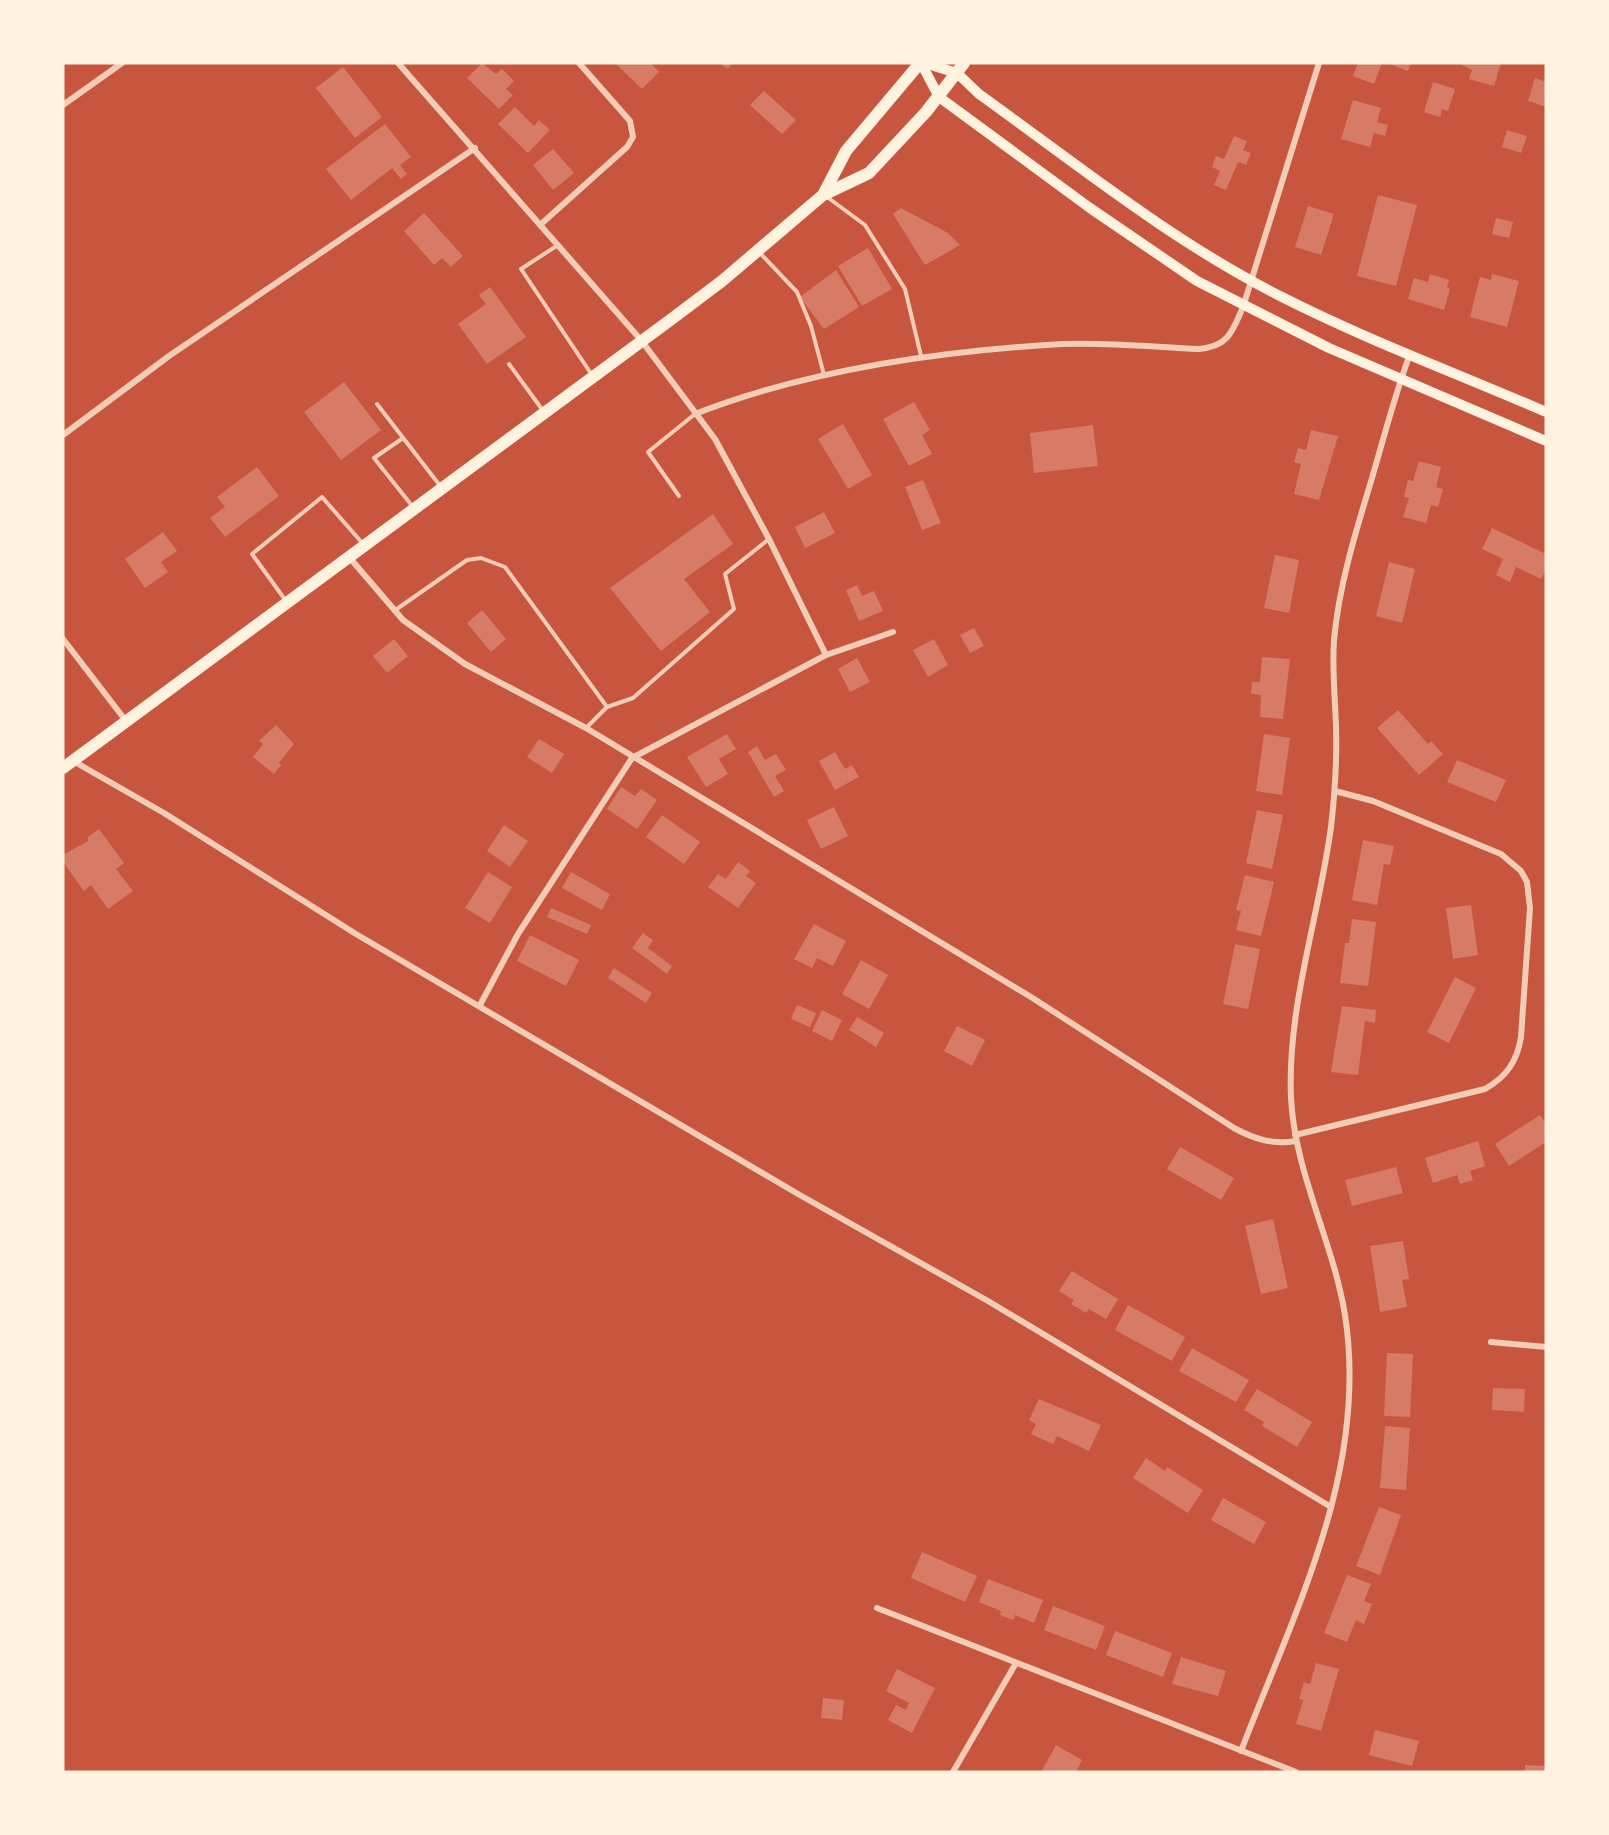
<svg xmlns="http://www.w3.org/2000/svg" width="1609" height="1835" viewBox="0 0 1609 1835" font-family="'DM Sans',sans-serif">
	<rect width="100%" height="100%" fill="#c8553d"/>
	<g fill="#d67c66">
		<path d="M482 63 496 74 502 69 514 81 506 89 513 95 499 109 467 78Z"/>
		<path d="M619 63H651L659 72 642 89 617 65Z"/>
		<path d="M719 63H732L728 69Z"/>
		<path d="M1358 63H1382L1374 84 1353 76Z"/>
		<path d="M1387 63H1411L1408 71Z"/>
		<path d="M1458 63H1501L1494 86 1469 79 1472 70Z"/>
		<path d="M343 67 382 117 355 138 316 88Z"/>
		<path d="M1535 78 1546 82V107L1528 101Z"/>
		<path d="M1433 82 1455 89 1448 111 1442 109 1440 117 1424 112Z"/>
		<path d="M764 91 796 120 782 134 750 105Z"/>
		<path d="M1353 100 1381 108 1377 122 1388 125 1385 136 1374 133 1370 147 1341 139Z"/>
		<path d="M515 107 534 126 539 120 550 130 528 153 498 124Z"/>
		<path d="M385 124 411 157 400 165 407 174 401 179 392 168 351 200 326 169Z"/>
		<path d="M1507 130 1527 136 1521 153 1502 147Z"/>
		<path d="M1234 136 1247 141 1243 150 1251 153 1246 165 1238 162 1226 190 1214 185 1220 171 1212 167 1216 156 1224 159Z"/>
		<path d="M553 149 574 173 553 190 533 165Z"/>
		<path d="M1378 195 1417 205 1396 286 1357 276Z"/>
		<path d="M1308 206 1334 214 1321 255 1295 247Z"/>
		<path d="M901 208 948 233 960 245 925 265 893 214Z"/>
		<path d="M424 213 463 256 451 267 442 258 434 265 404 231Z"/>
		<path d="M1496 218 1513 222 1509 238 1492 234Z"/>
		<path d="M868 248 892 289 862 306 838 266Z"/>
		<path d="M836 270 859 307 824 329 800 297Z"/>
		<path d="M1430 274 1449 280 1447 287 1450 289 1444 310 1408 299 1414 278 1428 282Z"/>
		<path d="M1492 274 1519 281 1507 327 1470 317 1480 277 1491 280Z"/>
		<path d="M490 287 526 337 487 364 458 324 486 304 479 295Z"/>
		<path d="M344 382 381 430 341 460 304 412Z"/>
		<path d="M914 402 930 430 922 435 932 454 909 466 883 419Z"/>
		<path d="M843 424 872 475 848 489 818 439Z"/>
		<path d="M1093 425 1098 466 1034 473 1030 433Z"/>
		<path d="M1311 430 1338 436 1319 500 1294 494 1301 464 1294 462 1298 448 1306 450Z"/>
		<path d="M1419 461 1441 467 1436 487 1443 489 1438 507 1431 505 1426 523 1403 517 1409 498 1404 497 1408 480 1413 481Z"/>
		<path d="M257 467 279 496 225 537 210 518 225 507 217 497Z"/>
		<path d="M923 480 941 523 922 530 905 487Z"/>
		<path d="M824 512 835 533 805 548 795 527Z"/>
		<path d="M713 514 733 544 684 579 710 612 661 651 610 588Z"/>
		<path d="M1492 528 1546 554V570L1541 579 1516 567 1510 582 1496 575 1503 559 1482 549Z"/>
		<path d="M163 532 177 551 161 562 168 572 145 588 125 559Z"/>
		<path d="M1275 555 1299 560 1289 613 1264 608Z"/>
		<path d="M1389 562 1415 569 1402 623 1376 616Z"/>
		<path d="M857 585 862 596 874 591 883 611 859 621 846 590Z"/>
		<path d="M482 610 506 639 491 652 467 623Z"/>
		<path d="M974 628 984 646 970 653 960 635Z"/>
		<path d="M394 639 408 656 387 673 373 656Z"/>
		<path d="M934 639 948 665 928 677 913 650Z"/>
		<path d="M1262 657 1290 659 1283 719 1260 717 1261 695 1251 694 1252 682H1260Z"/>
		<path d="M857 658 870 682 850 692 838 669Z"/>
		<path d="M1398 710 1428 744 1431 741 1443 754 1419 775 1377 728Z"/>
		<path d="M276 725 294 744 279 763 281 765 274 774 253 757 263 744 259 741Z"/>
		<path d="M727 734 736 749 719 759 728 774 706 787 687 757Z"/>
		<path d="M1264 734 1290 738 1282 795 1256 791Z"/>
		<path d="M539 739 564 754 552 773 527 757Z"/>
		<path d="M757 746 765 760 776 754 786 770 775 776 784 791 774 797 748 752Z"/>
		<path d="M835 752 845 769 852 765 859 777 835 790 819 761Z"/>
		<path d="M1457 760 1506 780 1496 802 1447 782Z"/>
		<path d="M621 787 635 796 641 789 657 800 637 829 607 809Z"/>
		<path d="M834 807 848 836 821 849 807 820Z"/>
		<path d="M1257 810 1283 815 1272 869 1246 863Z"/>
		<path d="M662 815 700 842 684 864 646 837Z"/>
		<path d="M504 825 528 841 510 867 487 851Z"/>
		<path d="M99 829 124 863 116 869 133 891 108 909 91 885 84 891 63 862V855L88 841V837Z"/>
		<path d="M1363 840 1394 846 1390 865 1384 864 1377 905 1352 900Z"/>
		<path d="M738 862 750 871 746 876 756 883 738 908 708 887 718 874 726 879Z"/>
		<path d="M488 872 512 887 490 923 465 908Z"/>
		<path d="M571 872 610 894 602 910 562 888Z"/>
		<path d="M1245 875 1274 882 1261 936 1236 930 1241 911 1236 910Z"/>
		<path d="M1471 905 1478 955 1453 959 1446 908Z"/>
		<path d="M551 908 591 925 587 934 547 917Z"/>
		<path d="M1352 919 1376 922 1368 986 1340 983 1345 943H1349Z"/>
		<path d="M814 924 846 941 833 966 817 958 812 968 794 959Z"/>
		<path d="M643 933 653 940 648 948 672 966 667 974 632 948Z"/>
		<path d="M530 935 579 960 566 986 517 961Z"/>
		<path d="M1235 944 1260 949 1248 1009 1223 1004Z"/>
		<path d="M861 960 888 975 869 1009 842 994Z"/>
		<path d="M614 968 652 993 646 1003 608 978Z"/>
		<path d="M1455 977 1476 988 1449 1043 1427 1032Z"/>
		<path d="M797 1005 816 1013 810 1027 791 1019Z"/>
		<path d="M1342 1006 1376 1010 1375 1023 1365 1021 1358 1075 1331 1072Z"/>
		<path d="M822 1010 842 1020 832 1041 812 1031Z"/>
		<path d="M857 1017 884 1033 876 1047 849 1030Z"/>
		<path d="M957 1026 985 1040 972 1066 944 1051Z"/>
		<path d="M1540 1115 1546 1124V1142L1509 1166 1495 1144Z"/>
		<path d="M1478 1141 1485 1166 1470 1171 1473 1180 1460 1184 1457 1175 1433 1183 1425 1158Z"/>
		<path d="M1180 1147 1234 1178 1221 1200 1167 1169Z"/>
		<path d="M1396 1167 1403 1193 1352 1206 1345 1180Z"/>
		<path d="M1273 1219 1288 1288 1261 1294 1245 1226Z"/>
		<path d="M1403 1241 1409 1279 1402 1280 1407 1307 1380 1312 1370 1246Z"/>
		<path d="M1072 1271 1118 1299 1106 1319 1089 1309 1086 1313 1071 1304 1074 1300 1059 1291Z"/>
		<path d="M1128 1305 1185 1337 1172 1361 1115 1330Z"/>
		<path d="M1192 1348 1249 1380 1236 1402 1179 1371Z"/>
		<path d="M1387 1353 1413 1354 1410 1417 1384 1416Z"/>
		<path d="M1493 1388 1525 1389 1524 1412 1492 1410Z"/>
		<path d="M1257 1389 1312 1422 1297 1447 1262 1426 1264 1422 1244 1410Z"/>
		<path d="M1039 1399 1101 1425 1089 1451 1057 1436 1053 1444 1031 1434 1036 1424 1029 1420Z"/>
		<path d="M1385 1426 1410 1428 1406 1490 1380 1488Z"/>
		<path d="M1146 1458 1165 1471 1167 1467 1203 1490 1188 1513 1133 1478Z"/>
		<path d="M1223 1498 1266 1522 1254 1544 1211 1520Z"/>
		<path d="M1379 1507 1401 1515 1380 1575 1356 1566Z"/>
		<path d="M922 1552 977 1576 965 1602 911 1578Z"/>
		<path d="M1347 1575 1371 1584 1364 1601 1372 1604 1364 1624 1356 1620 1347 1642 1324 1633Z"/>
		<path d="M988 1579 1043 1600 1034 1623 1015 1615 1013 1620 1000 1615 1001 1611 979 1602Z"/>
		<path d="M1053 1606 1105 1626 1096 1650 1044 1630Z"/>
		<path d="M1115 1631 1172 1653 1163 1677 1106 1655Z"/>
		<path d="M1181 1657 1226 1671 1218 1696 1172 1684Z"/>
		<path d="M1316 1663 1339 1669 1321 1731 1296 1724 1303 1700 1299 1699 1304 1682 1310 1684Z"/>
		<path d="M897 1669 935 1688 912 1733 888 1720 896 1705 906 1710 909 1703 886 1691Z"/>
		<path d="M823 1698 844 1700 842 1720 821 1718Z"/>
		<path d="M1375 1730 1419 1741 1412 1766 1369 1755Z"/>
		<path d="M1056 1745 1082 1760 1076 1772H1041Z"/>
		<path d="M1525 1765 1546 1766V1772H1525Z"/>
	</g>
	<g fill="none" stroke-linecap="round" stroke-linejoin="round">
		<g stroke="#f1ccb7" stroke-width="4">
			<path d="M827 197 865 225 905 289 921 356"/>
			<path d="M558 245 521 269 592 375"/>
			<path d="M759 252 797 292 811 326 824 375"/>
			<path d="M509 364 544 412"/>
			<path d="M377 404 441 487"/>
			<path d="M403 438 374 458 413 507"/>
			<path d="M679 496 648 452 695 414"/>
			<path d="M286 601 252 554 322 497 364 545"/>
			<path d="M394 611 467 560 481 558 505 567 607 707 586 728"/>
			<path d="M607 707 633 698 734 609 725 574 769 539"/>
		</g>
		<g stroke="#f1ccb7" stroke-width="6">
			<path d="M398 63 641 340 715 439 769 539 826 655"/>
			<path d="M63 105 122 63"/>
			<path d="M540 225 627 147 633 137 630 121 579 63"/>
			<path d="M695 414C810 369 939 351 1062 344 1107 342 1154 347 1199 349 1229 346 1232 332 1243 307L1319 63"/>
			<path d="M63 435 169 356 475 148"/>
			<path d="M349 557 403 620 465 664 586 728 1031 997 1234 1128C1254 1139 1273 1145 1296 1141"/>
			<path d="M63 639 126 721"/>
			<path d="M73 761 164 813 356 934 798 1194 988 1301 1331 1507"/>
			<path d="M480 1005 518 934 632 758 826 655 893 632"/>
			<path d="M1295 1135 1485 1089C1506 1077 1517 1062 1521 1037L1530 908 1527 882 1521 871 1501 854 1373 801 1335 791"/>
			<path d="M1491 1342 1546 1347"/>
			<path d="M877 1608 1296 1772"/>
			<path d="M1241 1751C1295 1610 1369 1469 1345 1315 1333 1241 1295 1174 1291 1098 1287 1007 1319 917 1331 827 1335 793 1337 760 1336 726 1335 697 1332 669 1334 640 1339 585 1356 531 1372 478 1384 437 1395 394 1410 354"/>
			<path d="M953 1772 1016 1663"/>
		</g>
		<g stroke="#fff3e0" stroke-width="10">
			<path d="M921 63 939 97 1090 208 1197 281 1329 348 1546 441"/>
			<path d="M924 63 957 73 979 94C1078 165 1174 243 1284 298 1369 341 1459 374 1546 412"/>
		</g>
		<g stroke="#fff3e0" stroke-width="12">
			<path d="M823 195 846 151 920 63"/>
			<path d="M63 768 673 318 722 281 823 195 869 173 926 112 964 63"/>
		</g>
	</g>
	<rect width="1609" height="1835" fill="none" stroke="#fff3e0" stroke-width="129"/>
</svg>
